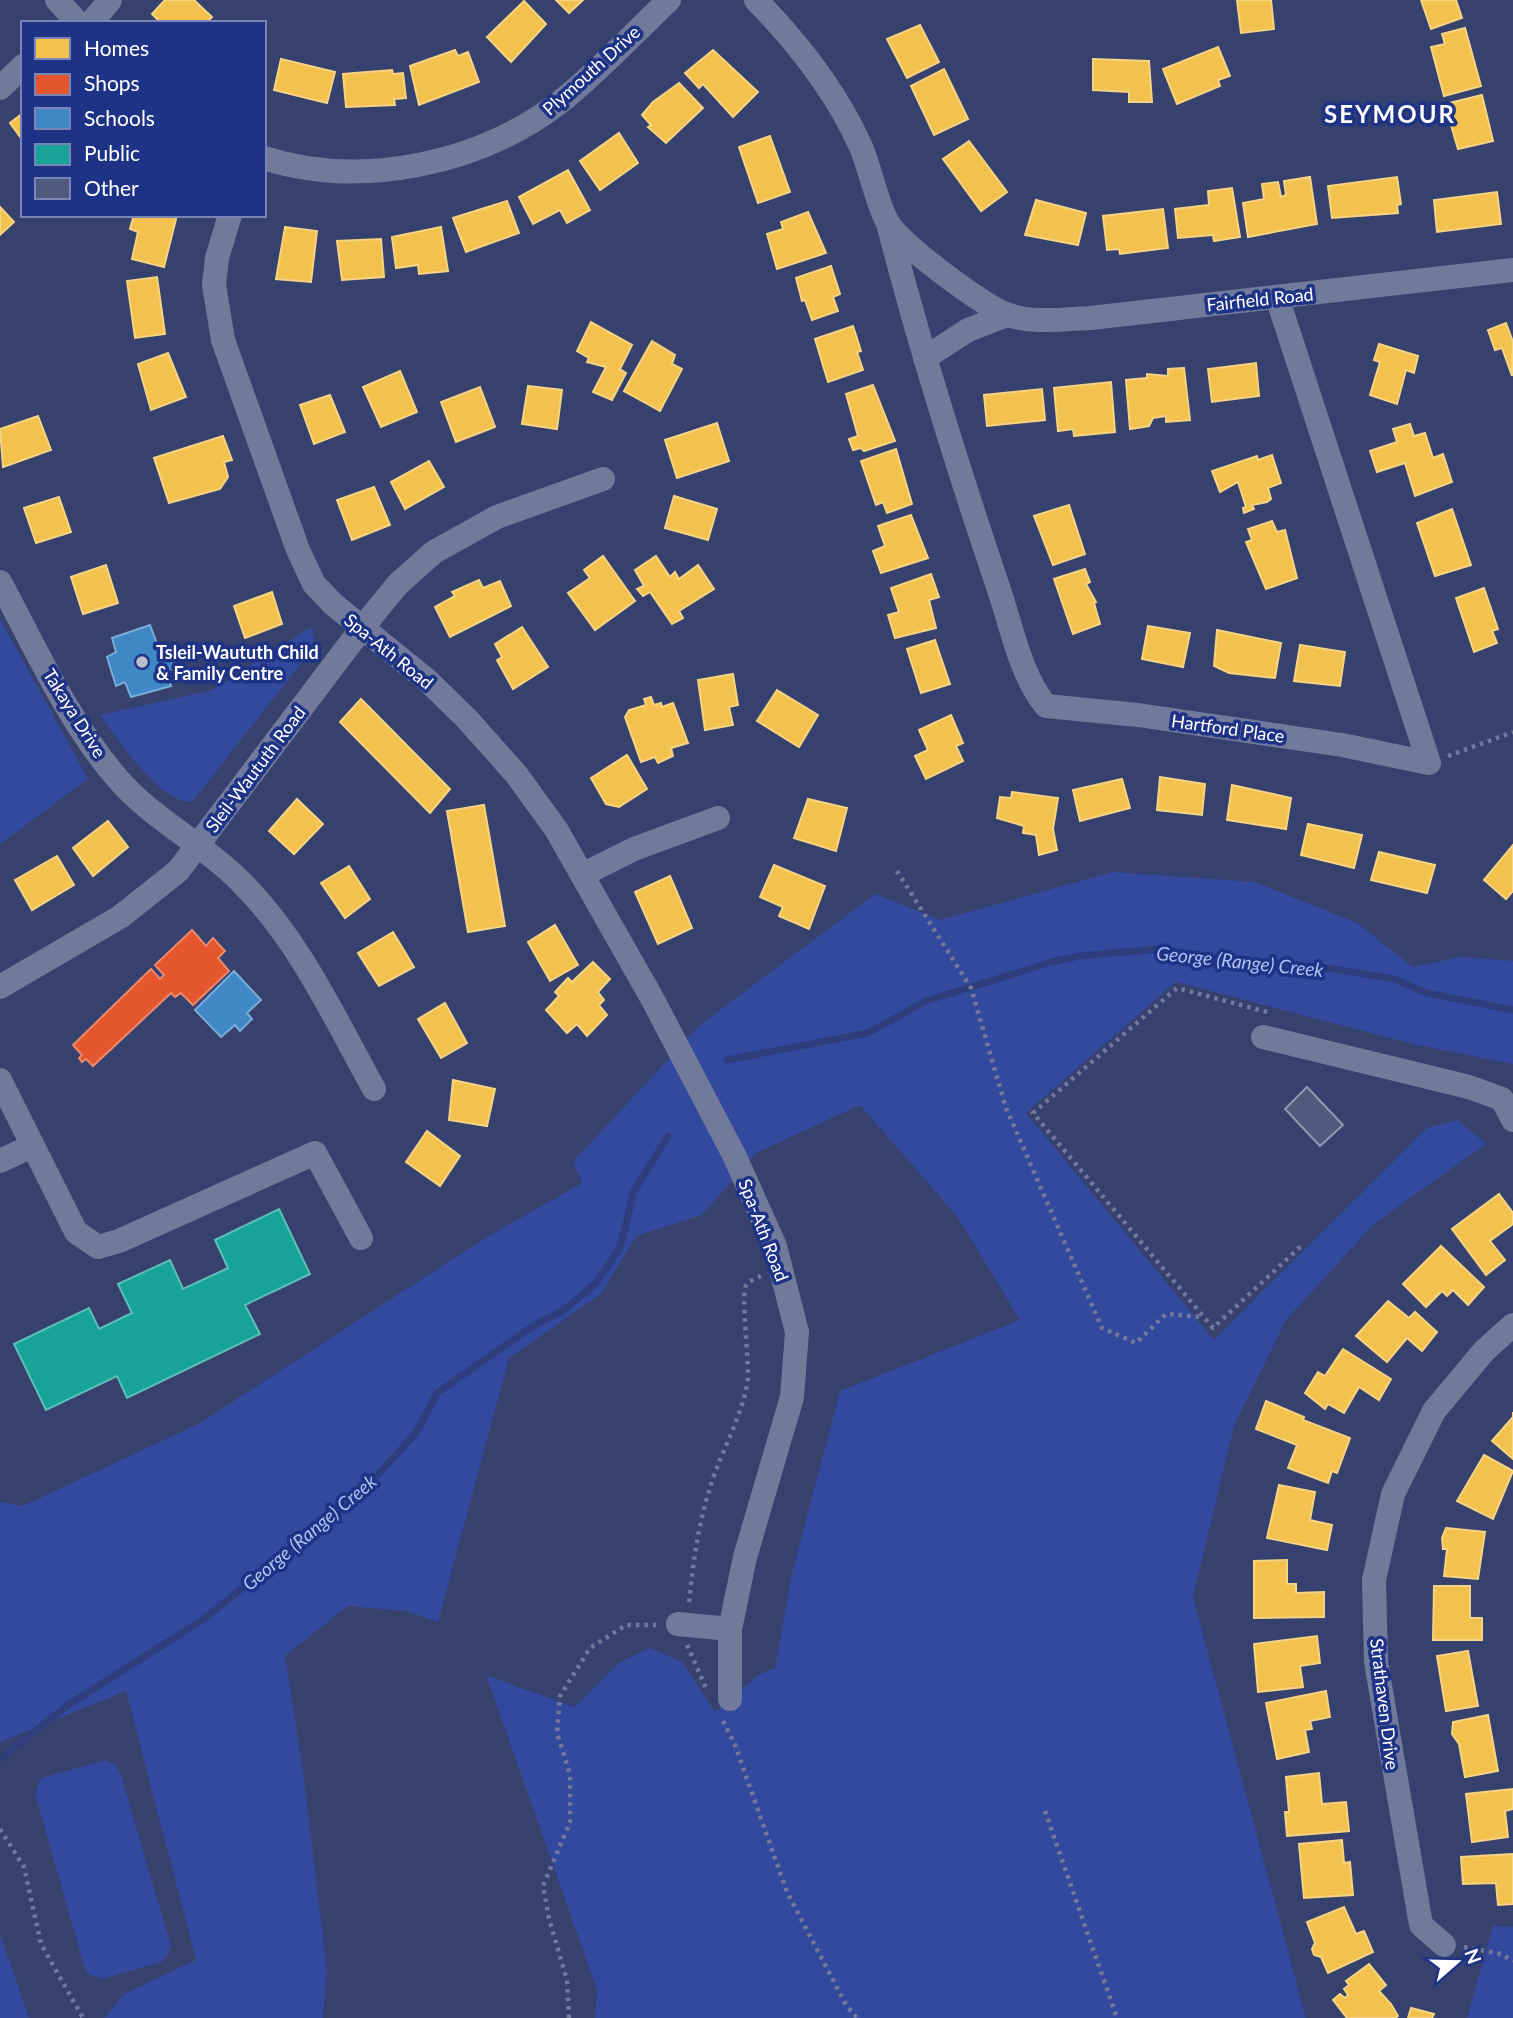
<svg xmlns="http://www.w3.org/2000/svg" width="1513" height="2018" viewBox="0 0 1513 2018" font-family="Lato,sans-serif">
	<rect width="100%" height="100%" fill="#36416e"/>
	<g fill="#33499d">
		<path d="M0 619 88 779 0 844Z"/>
		<path d="M311 627 316 644 193 801C164 808 116 737 100 715L213 690Z"/>
		<path d="M1113 872 1255 882 1357 923 1413 967 1460 957 1513 961V1064L1413 1044 1176 982 1026 1113 1214 1340 1427 1128 1458 1120 1486 1144 1375 1223 1286 1320 1234 1426 1193 1597 1306 2018H595L597 1990 486 1675 574 1707 618 1663 650 1648 682 1662 715 1712 758 1675 775 1668 791 1577 840 1391 1020 1320 957 1216 860 1105 756 1153 702 1215 636 1236 601 1294 509 1358 438 1622 406 1611 348 1606 285 1656 303 1771 327 1971 323 2018H104L124 1994 196 1960 126 1691 0 1742V1502L23 1506 200 1423 482 1240 582 1183 573 1162 700 1025 875 894 940 920Z"/>
		<path d="M105 1760 116 1765 120 1772 171 1946 167 1957 161 1962 102 1979 88 1974 84 1966 35 1794 39 1782 45 1777Z"/>
		<path d="M1493 1926 1513 1927V2018H1467Z"/>
		<path d="M0 1934 29 2018H0Z"/>
	</g>
	<g fill="#f2c14e" stroke="#f6d483" stroke-width="2">
		<path d="M165 0H194L212 17 206 23H161L152 14Z"/>
		<path d="M556 0H583L569 13Z"/>
		<path d="M1237 0H1271L1274 29 1241 33Z"/>
		<path d="M1421 0H1456L1462 18 1431 29Z"/>
		<path d="M524 1 546 24 511 62 487 37Z"/>
		<path d="M920 25 939 62 907 78 887 39Z"/>
		<path d="M1465 28 1481 86 1444 96 1431 47 1445 44 1442 34Z"/>
		<path d="M1218 47 1230 76 1218 80 1220 86 1177 104 1163 69Z"/>
		<path d="M455 50 458 56 468 52 479 82 419 105 410 66Z"/>
		<path d="M713 50 758 92 733 117 703 84 699 88 685 73Z"/>
		<path d="M281 59 335 72 327 103 274 90Z"/>
		<path d="M1093 59 1149 61 1152 102H1129V92L1093 90Z"/>
		<path d="M944 69 968 119 934 135 911 86Z"/>
		<path d="M392 70 393 74 403 73 406 98 394 99 395 105 346 107 343 74Z"/>
		<path d="M679 83 703 108 666 143 648 127 651 125 642 115 653 102Z"/>
		<path d="M1482 95 1493 141 1458 149 1451 125H1453L1449 103Z"/>
		<path d="M23 113V141L10 123Z"/>
		<path d="M619 133 638 163 600 190 580 161Z"/>
		<path d="M770 136 790 192 758 203 739 147Z"/>
		<path d="M969 141 1007 192 981 211 943 159Z"/>
		<path d="M568 170 590 210 567 223 560 210 533 224 519 197Z"/>
		<path d="M1310 177 1317 224 1248 237 1243 203 1264 199 1262 184 1278 182 1281 197 1286 195 1284 181Z"/>
		<path d="M1397 177 1401 204 1397 205 1398 213 1332 218 1328 186Z"/>
		<path d="M1232 188 1240 237 1214 241 1213 235 1178 238 1175 209 1209 205 1208 191Z"/>
		<path d="M1497 192 1501 224 1437 232 1434 200Z"/>
		<path d="M1036 200 1086 213 1078 245 1025 235Z"/>
		<path d="M507 201 519 233 466 252 453 218Z"/>
		<path d="M0 207 14 222 0 235Z"/>
		<path d="M1163 209 1168 248 1120 254 1119 249 1107 250 1103 216Z"/>
		<path d="M808 212 826 253 777 269 767 234 783 229 781 222Z"/>
		<path d="M134 215H177L164 267 132 259 138 232 130 229Z"/>
		<path d="M285 227 317 231 311 282 276 279Z"/>
		<path d="M441 227 448 271 419 274 418 265 396 268 392 237Z"/>
		<path d="M381 239 384 277 342 280 337 241Z"/>
		<path d="M831 266 840 294 833 297 838 311 812 320 805 300 802 301 796 278Z"/>
		<path d="M157 277 165 334 135 338 127 281Z"/>
		<path d="M591 322 632 345 620 369 626 373 612 400 593 392 606 367 587 362 589 358 577 351Z"/>
		<path d="M1506 323 1513 342 1512 376 1502 348 1495 350 1488 330Z"/>
		<path d="M853 326 861 351 857 352 863 370 828 382 815 339Z"/>
		<path d="M652 341 675 355 672 364 682 369 660 411 624 391Z"/>
		<path d="M1379 344 1418 356 1414 373 1406 370 1397 404 1370 395 1380 362 1374 360Z"/>
		<path d="M168 353 186 397 151 410 138 364Z"/>
		<path d="M1256 363 1259 396 1212 402 1208 369Z"/>
		<path d="M1184 368 1190 420 1166 422V416L1153 418 1149 426 1130 429 1126 380 1147 378V374L1168 376V369Z"/>
		<path d="M400 371 417 412 381 427 363 387Z"/>
		<path d="M1111 382 1115 432 1074 436 1073 429 1058 431 1054 388Z"/>
		<path d="M873 385 895 441 864 451 861 448 853 450 849 439 858 436 846 394Z"/>
		<path d="M528 386 562 390 557 429 522 424Z"/>
		<path d="M480 387 495 427 456 442 441 402Z"/>
		<path d="M1042 389 1045 420 987 426 984 395Z"/>
		<path d="M330 395 345 432 314 444 300 405Z"/>
		<path d="M38 416 51 450 3 467 0 429Z"/>
		<path d="M717 423 729 461 677 478 665 440Z"/>
		<path d="M1410 424 1414 436 1425 433 1433 458 1443 454 1452 482 1415 496 1405 463 1377 472 1370 451 1397 442 1393 429Z"/>
		<path d="M223 436 232 460 224 462 228 477 220 489 169 503 154 458Z"/>
		<path d="M896 449 912 504 887 513 883 502 876 505 861 461Z"/>
		<path d="M1272 455 1281 483 1268 488 1271 499 1267 502 1252 505 1254 509 1244 513 1243 508 1246 507 1238 482 1220 492 1212 471 1257 456 1258 460Z"/>
		<path d="M429 461 444 487 405 509 391 482Z"/>
		<path d="M374 487 390 525 352 540 337 500Z"/>
		<path d="M674 496 717 509 708 540 665 528Z"/>
		<path d="M59 497 71 532 36 543 24 508Z"/>
		<path d="M1069 505 1085 554 1053 565 1034 516Z"/>
		<path d="M1452 509 1471 565 1435 576 1417 523Z"/>
		<path d="M911 515 928 558 881 573 873 551 885 546 878 526Z"/>
		<path d="M1272 521 1277 532 1285 530 1297 578 1266 589 1246 542 1252 540 1248 529Z"/>
		<path d="M603 556 635 601 595 630 568 593 590 578 584 570Z"/>
		<path d="M656 556 670 577 675 572 679 579 698 565 714 589 679 611 683 618 672 624 650 592 643 596 637 589 644 586 635 570Z"/>
		<path d="M106 565 118 603 83 614 71 577Z"/>
		<path d="M1085 569 1090 582 1086 584 1096 602 1094 603 1100 624 1073 634 1054 579Z"/>
		<path d="M931 574 939 597 929 600 936 628 895 638 888 615 899 612 891 588Z"/>
		<path d="M479 580 483 588 500 581 511 606 450 637 435 607 455 596 452 592Z"/>
		<path d="M1484 588 1498 629 1492 631 1497 643 1474 652 1456 598Z"/>
		<path d="M272 592 282 624 245 638 234 606Z"/>
		<path d="M1148 626 1190 633 1183 667 1142 659Z"/>
		<path d="M522 627 548 667 513 689 497 660 502 657 495 644Z"/>
		<path d="M1217 630 1281 643 1275 678 1229 673 1214 666Z"/>
		<path d="M935 640 950 684 921 693 907 649Z"/>
		<path d="M1300 645 1345 652 1340 686 1294 681Z"/>
		<path d="M733 674 738 705 729 707 733 725 705 730 698 680Z"/>
		<path d="M777 690 818 715 799 747 757 721Z"/>
		<path d="M651 697 654 705 661 703 662 707 673 703 688 743 671 748 673 756 658 763 655 757 641 762 625 717 629 710 646 705 644 699Z"/>
		<path d="M361 699 450 789 430 813 340 722Z"/>
		<path d="M951 715 963 743 956 746 963 761 926 779 915 756 928 750 919 730Z"/>
		<path d="M627 755 647 789 619 807 606 804 591 778Z"/>
		<path d="M1160 777 1205 784 1202 815 1157 810Z"/>
		<path d="M1122 779 1130 808 1080 821 1073 790Z"/>
		<path d="M1232 785 1291 798 1286 829 1227 820Z"/>
		<path d="M1012 792 1058 798 1053 829 1057 850 1039 855 1036 835 1023 833 1024 826 997 818 1000 797 1011 798Z"/>
		<path d="M297 799 323 824 294 854 269 831Z"/>
		<path d="M808 799 847 808 836 851 794 838Z"/>
		<path d="M484 805 505 926 468 932 447 811Z"/>
		<path d="M108 821 128 847 93 876 73 848Z"/>
		<path d="M1308 824 1362 835 1354 868 1301 855Z"/>
		<path d="M1513 845V891L1506 899 1484 880Z"/>
		<path d="M1379 852 1435 865 1427 893 1371 880Z"/>
		<path d="M57 856 74 885 32 910 15 880Z"/>
		<path d="M774 865 825 886 809 929 779 916 783 907 760 897Z"/>
		<path d="M349 866 370 899 345 918 321 883Z"/>
		<path d="M670 876 692 928 658 944 635 892Z"/>
		<path d="M555 925 578 965 550 981 528 942Z"/>
		<path d="M393 932 414 967 379 986 358 953Z"/>
		<path d="M593 962 610 979 598 992 604 1000 599 1005 607 1015 587 1036 577 1024 567 1033 546 1010 559 996 555 992 568 978 572 982Z"/>
		<path d="M445 1003 467 1043 441 1058 418 1019Z"/>
		<path d="M453 1080 495 1089 487 1126 449 1120Z"/>
		<path d="M427 1131 460 1156 440 1186 406 1162Z"/>
		<path d="M1499 1194 1513 1213V1224L1490 1241 1505 1260 1486 1275 1452 1229Z"/>
		<path d="M1441 1246 1484 1287 1468 1305 1453 1290 1447 1296 1442 1291 1426 1307 1403 1284Z"/>
		<path d="M1388 1301 1409 1318 1415 1312 1437 1332 1422 1351 1407 1338 1387 1362 1356 1336Z"/>
		<path d="M1343 1349 1391 1379 1379 1400 1359 1387 1344 1413 1328 1404 1325 1409 1305 1393 1318 1372 1325 1376Z"/>
		<path d="M1266 1401 1304 1417 1303 1420 1350 1438 1337 1473 1332 1471 1328 1483 1288 1468 1297 1445 1256 1429Z"/>
		<path d="M1513 1412V1459L1492 1441 1513 1417Z"/>
		<path d="M1484 1455 1513 1471 1493 1519 1457 1501Z"/>
		<path d="M1279 1485 1315 1492 1310 1520 1332 1525 1327 1550 1267 1538Z"/>
		<path d="M1446 1528 1485 1532 1478 1579 1444 1576 1447 1549H1443L1442 1538Z"/>
		<path d="M1287 1560V1584H1296V1593L1324 1592V1617L1254 1618V1561Z"/>
		<path d="M1434 1586H1470V1618H1482V1640H1433Z"/>
		<path d="M1317 1636 1320 1663 1300 1666 1303 1687 1258 1692 1254 1644Z"/>
		<path d="M1468 1651 1478 1706 1446 1711 1437 1656Z"/>
		<path d="M1326 1691 1330 1717 1310 1721 1312 1729 1305 1730 1309 1752 1277 1759 1266 1703Z"/>
		<path d="M1488 1715 1498 1771 1465 1777 1459 1744 1452 1734 1453 1722Z"/>
		<path d="M1319 1773 1322 1804 1346 1802 1349 1831 1287 1836 1285 1812H1289L1286 1777Z"/>
		<path d="M1513 1789V1809L1505 1811 1508 1837 1472 1842 1466 1794Z"/>
		<path d="M1342 1840 1344 1863 1350 1862 1353 1895 1304 1898 1299 1844Z"/>
		<path d="M1513 1854V1904L1498 1905 1496 1883 1463 1884 1461 1857Z"/>
		<path d="M1344 1907 1356 1934 1364 1931 1373 1952 1328 1973 1321 1957 1314 1955 1312 1949 1315 1943 1307 1922Z"/>
		<path d="M1369 1964 1386 1985 1379 1991 1391 2004 1398 2016 1395 2018H1347L1333 2000 1340 1994 1345 1998 1348 1995 1344 1989 1349 1985 1346 1981Z"/>
		<path d="M1411 2008 1434 2014 1432 2018H1408Z"/>
	</g>
	<path fill="#e4572e" stroke="#ec896d" stroke-width="2" d="M192 930 206 946 213 938 225 951 218 958 229 971 193 1005 181 993 175 997 171 993 93 1066 86 1059 82 1062 79 1058 82 1055 73 1045 151 969 160 979 164 975 155 965Z"/>
	<g fill="#3f88c5" stroke="#79acd6" stroke-width="2">
		<path d="M150 625 159 649 169 646 177 668 166 672 171 686 131 697 125 682 116 686 107 657 116 652 112 638Z"/>
		<path d="M234 971 261 1000 247 1013 252 1019 240 1031 235 1025 221 1037 195 1010Z"/>
	</g>
	<path fill="#17a398" stroke="#5dbfb7" stroke-width="2" d="M279 1209 310 1274 245 1305 260 1334 127 1398 117 1376 46 1410 14 1344 89 1308 99 1329 132 1313 118 1284 170 1260 183 1289 228 1268 215 1240Z"/>
	<g fill="none" stroke-linecap="round" stroke-linejoin="round">
		<g stroke="#2e3d7b" stroke-width="7">
			<path d="M727 1060 868 1033 926 1001 1052 962 1080 956 1157 949 1242 962 1334 969 1395 979 1427 993 1513 1010"/>
			<path d="M0 1759 68 1705 204 1619 361 1493 416 1433 437 1393 536 1324 563 1311 596 1283 620 1248 634 1191 668 1136"/>
		</g>
	</g>
	<path fill="#50597e" stroke="#9097b2" stroke-width="2" d="M1307 1087 1343 1125 1320 1146 1285 1109Z"/>
	<g fill="none" stroke-linecap="round" stroke-linejoin="round">
		<g stroke="#727a9c" stroke-width="4.5" stroke-dasharray="3.5 5" stroke-linecap="butt">
			<path d="M1448 756 1513 732"/>
			<path d="M897 871 971 988 1006 1108 1102 1328 1136 1343 1166 1314 1203 1317"/>
			<path d="M1267 1012 1177 988 1033 1113 1213 1328 1301 1246"/>
			<path d="M689 1602C693 1564 698 1527 709 1491 719 1455 740 1422 747 1385 751 1365 739 1292 747 1284 750 1281 757 1278 761 1276"/>
			<path d="M687 1645 706 1688"/>
			<path d="M723 1721 735 1745 787 1892 846 2005 857 2018"/>
			<path d="M1045 1811 1117 2018"/>
			<path d="M0 1829 24 1867 41 1944 83 2018"/>
			<path d="M1464 1947 1501 1954 1513 1961"/>
			<path d="M569 2018 567 1980 549 1919 543 1886 570 1822V1774L557 1733 560 1696 590 1648 626 1625H656"/>
		</g>
		<g stroke="#727a9c" stroke-width="24">
			<path d="M57 0 78 23"/>
			<path d="M756 0C799 44 836 91 861 147 870 168 878 207 888 223 900 244 982 305 1006 314 1031 324 1065 319 1091 318L1513 270"/>
			<path d="M91 23 110 0"/>
			<path d="M0 88 23 66"/>
			<path d="M264 158C361 189 479 164 559 103 598 72 633 34 669 0"/>
			<path d="M230 215 217 258 214 285 223 340 298 550 314 584 333 604 427 680 467 719 516 774 556 829 653 1000 734 1155 775 1246 797 1332 792 1397 745 1557 730 1629V1699"/>
			<path d="M888 223C919 345 957 465 997 584 1011 623 1019 673 1046 706L1138 715 1342 745 1429 763 1277 297"/>
			<path d="M925 358 968 330 1007 315"/>
			<path d="M0 582C36 649 68 721 117 778 152 819 201 842 239 880 299 939 334 1017 374 1089"/>
			<path d="M584 874 634 849 718 818"/>
			<path d="M0 987 120 917 178 871 362 628 398 584 434 552 497 517 603 479"/>
			<path d="M1263 1037 1469 1087 1502 1099 1513 1120"/>
			<path d="M0 1080 76 1232 98 1247 119 1241 315 1153 361 1238"/>
			<path d="M0 1161 32 1146"/>
			<path d="M678 1624 730 1629"/>
			<path d="M1444 1945 1421 1925 1376 1662 1374 1580 1393 1494 1434 1411 1484 1351 1513 1325"/>
		</g>
	</g>
	<circle fill="#b9bccc" stroke="#1e3386" stroke-width="2.5" cx="142" cy="662" r="7"/>
	<g text-anchor="middle" dominant-baseline="central" stroke-width="7" stroke-linejoin="round" paint-order="stroke">
		<g font-size="18" fill="#fff" stroke="#1e3386">
			<text transform="translate(591 70) rotate(-42)">Plymouth Drive</text>
			<text transform="translate(1260 299) rotate(-6)">Fairfield Road</text>
			<text transform="translate(389 651) rotate(39)">Spa-Ath Road</text>
			<text transform="translate(75 713) rotate(58)">Takaya Drive</text>
			<text transform="translate(1228 728) rotate(8)">Hartford Place</text>
			<text transform="translate(255 769) rotate(-53)">Sleil-Waututh Road</text>
			<text transform="translate(764 1230) rotate(69)">Spa-Ath Road</text>
			<text transform="translate(1385 1704) rotate(83)">Strathaven Drive</text>
		</g>
		<g font-size="18" font-weight="bold" fill="#fff" stroke="#1e3386" text-anchor="start">
			<text x="156" y="652">Tsleil-Waututh Child<tspan x="156" dy="21">&amp; Family Centre</tspan></text>
		</g>
		<g font-size="19" font-style="italic" fill="#b2c0f2" stroke="#1e3386">
			<text transform="translate(1240 961) rotate(6)">George (Range) Creek</text>
			<text transform="translate(309 1532) rotate(-40)">George (Range) Creek</text>
		</g>
		<g font-size="24" font-weight="bold" letter-spacing="2" fill="#fff" stroke="#1e3386">
			<text x="1390" y="113">SEYMOUR</text>
		</g>
	</g>
	<rect x="21" y="21" width="245" height="196" fill="#1e3386" stroke="#7885b6" stroke-width="2"/>
	<rect x="35" y="38" width="35" height="21" fill="#f2c14e" stroke="#7885b6" stroke-width="2"/>
	<text x="84" y="56" font-size="21" fill="#ffffff">Homes</text>
	<rect x="35" y="74" width="35" height="21" fill="#e4572e" stroke="#7885b6" stroke-width="2"/>
	<text x="84" y="91" font-size="21" fill="#ffffff">Shops</text>
	<rect x="35" y="108" width="35" height="21" fill="#3f88c5" stroke="#7885b6" stroke-width="2"/>
	<text x="84" y="126" font-size="21" fill="#ffffff">Schools</text>
	<rect x="35" y="144" width="35" height="21" fill="#17a398" stroke="#7885b6" stroke-width="2"/>
	<text x="84" y="161" font-size="21" fill="#ffffff">Public</text>
	<rect x="35" y="178" width="35" height="21" fill="#50597e" stroke="#7885b6" stroke-width="2"/>
	<text x="84" y="196" font-size="21" fill="#ffffff">Other</text>
	<g transform="translate(1457 1962) rotate(70)" stroke="#1e3386" stroke-width="5" paint-order="stroke">
	<path d="M0-5L12 26L0 18L-12 26Z" fill="#ffffff"/>
	<text y="-10" font-size="19" font-weight="bold" text-anchor="middle" fill="#ffffff">N</text>
	</g>
</svg>
